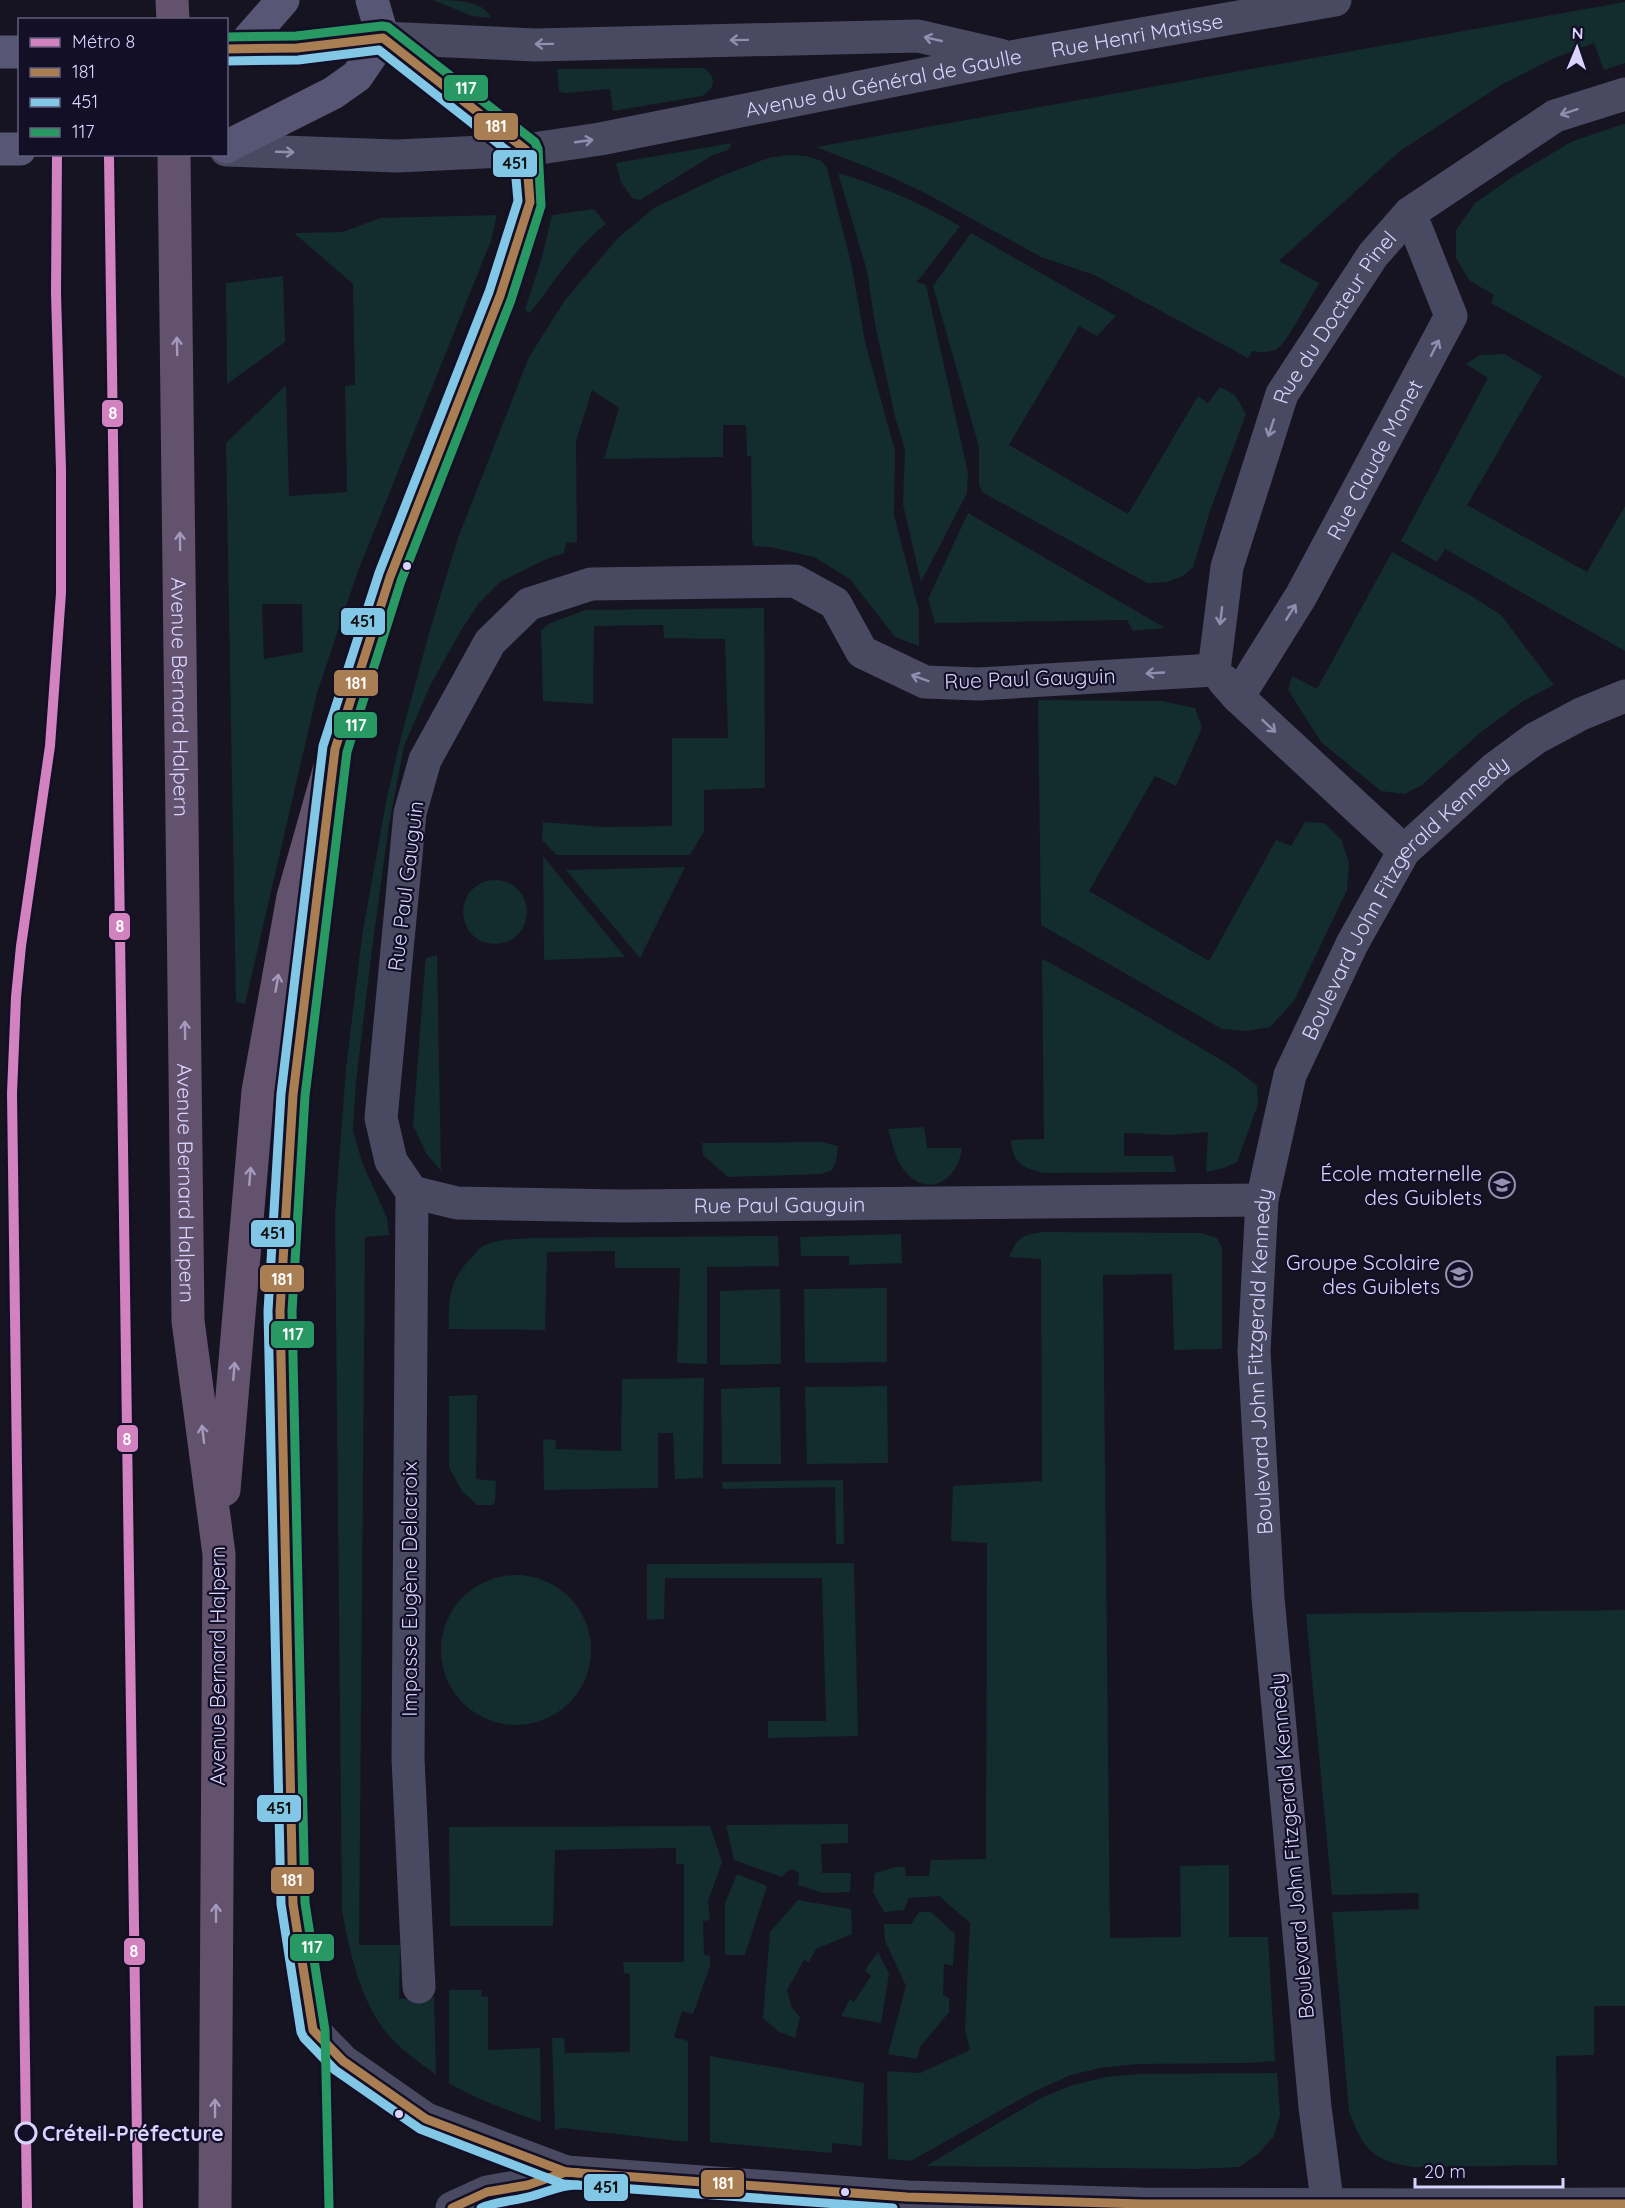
<svg xmlns="http://www.w3.org/2000/svg" width="1625" height="2208" viewBox="0 0 1625 2208" font-family="Quicksand,sans-serif">
	<rect width="100%" height="100%" fill="#161421"/>
	<g fill="#132c2d" fill-rule="evenodd">
		<path d="M433 0C456 0 483 0 491 18L472 16Z"/>
		<path d="M1625 2V63L1604 70 1594 43 1552 59 1501 85 1400 151 1279 261 1319 283C1311 296 1286 346 1275 350 1268 353 1259 352 1252 351L1248 358 1094 275 1041 257 925 193 887 175 816 147Z"/>
		<path d="M703 68C717 76 716 88 702 96L613 111 610 89 566 93 560 92 559 90 557 69Z"/>
		<path d="M1623 124H1625V378L1491 303 1494 295 1470 281 1456 258V230L1475 203 1514 176 1571 142Z"/>
		<path d="M732 143 728 150 713 155 640 200 632 198 621 182 616 163Z"/>
		<path d="M789 155 807 156 822 161 827 168 852 267 865 342 895 451 894 515 919 611V646L895 637 850 579 814 557 770 547 754 546 752 541 751 456H747L746 425H723V457L604 459 619 408 592 390 576 441 577 542 566 543 564 553 549 558 500 582 479 603 460 632 430 686 404 746 389 824 371 957 356 1082 353 1131 362 1162 387 1218 389 1235 365 1237 359 1945H400L399 1999 434 1997 436 2075C422 2064 405 2053 393 2040 362 2009 349 1951 342 1910L335 1215 346 1069 362 936 387 797 401 737 430 630 458 538 529 357 565 300 618 238 654 208 719 177 768 158Z"/>
		<path d="M838 173C881 186 921 203 960 226L917 282 926 285 968 473 967 493 921 582 903 504 905 449 895 417 875 324 867 271Z"/>
		<path d="M594 209 606 224C575 248 554 282 530 313L525 310 542 257 552 215Z"/>
		<path d="M497 215 491 241 358 571 317 693 245 1004 236 1002 226 443 286 385 289 496 347 492 345 386 355 385 353 284 294 233 343 232 380 218ZM302 604 303 652 264 659 262 604Z"/>
		<path d="M971 233 1116 316 1097 336 1079 326 1009 445 1128 514 1198 396 1208 403 1220 387 1235 395 1246 414 1211 508 1193 567 1183 576 1167 582 1147 583 982 492 979 485V447L933 286Z"/>
		<path d="M283 276 285 342 227 384 226 283Z"/>
		<path d="M1504 354 1542 376 1467 505 1587 572 1625 506V651L1445 549 1437 562 1401 541 1488 378 1466 364 1480 355Z"/>
		<path d="M968 513 1165 628 1133 631 1127 620 935 623 928 599Z"/>
		<path d="M1392 552 1470 595 1501 615 1554 685 1523 701 1481 732 1422 785 1405 794 1381 791 1321 742 1288 690 1292 676 1317 689Z"/>
		<path d="M764 608 765 788 704 790V831L690 855H557L542 840 543 822 604 827 672 826V738H728L725 639 664 638 663 625 594 626 593 704 543 701 541 630 550 623 586 610Z"/>
		<path d="M1038 700 1162 701 1195 708 1202 728 1176 786 1155 776 1089 891 1209 961 1276 840 1291 846 1305 822 1324 823 1341 839 1349 863 1347 890 1294 1001 1270 1027 1246 1031 1222 1029 1041 925Z"/>
		<path d="M543 856 625 957 544 960Z"/>
		<path d="M685 867 640 958 566 870Z"/>
		<circle cx="495" cy="912" r="32"/>
		<path d="M437 955 441 1171 426 1153 413 1125 425 966 426 958Z"/>
		<path d="M1042 959C1090 984 1137 1010 1184 1038 1209 1053 1236 1067 1257 1086L1258 1104 1237 1162 1224 1168 1206 1172 1208 1132 1173 1135 1124 1133V1156H1173L1176 1172 1043 1173C1021 1167 1013 1164 1011 1140L1044 1139Z"/>
		<path d="M924 1127 927 1148H962C958 1181 927 1200 903 1169 895 1158 892 1141 888 1129Z"/>
		<path d="M822 1142 838 1146 836 1161 832 1170 821 1174 728 1177 703 1155 702 1143Z"/>
		<path d="M1044 1232 1200 1233 1217 1238 1222 1248V1349L1174 1350 1172 1274 1103 1275 1110 1938 1181 1937 1180 1866 1229 1865V1937H1268L1275 2061 1244 2063 1138 2064 1100 2068 1071 2075 1035 2091 911 2161 888 2159 887 2071 920 2073 970 2050 965 2030 970 1923 939 1896 909 1898 904 1910 884 1912 873 1892 875 1873 896 1867H905L906 1876H929L931 1860 986 1859 987 1543 951 1541 953 1486 1042 1481 1041 1259 1009 1257C1018 1236 1022 1235 1044 1232Z"/>
		<path d="M901 1234 902 1263 849 1265V1256H801L800 1237Z"/>
		<path d="M778 1236 779 1266 707 1267V1364L677 1363 680 1268H615V1251L547 1252 545 1330 449 1329C448 1300 449 1281 470 1259 474 1255 478 1249 483 1246 498 1239 514 1239 530 1238Z"/>
		<path d="M887 1288V1362L805 1363 804 1289Z"/>
		<path d="M780 1289 781 1364 720 1365V1291Z"/>
		<path d="M704 1378 703 1478 675 1479 673 1433H658V1488L544 1490 543 1439 556 1440 555 1449 621 1451 622 1379Z"/>
		<path d="M887 1386 888 1463 807 1464 805 1387Z"/>
		<path d="M780 1387 781 1464H722L721 1389Z"/>
		<path d="M477 1395 476 1479 496 1481 495 1502 493 1505H477L462 1491 449 1467V1396Z"/>
		<path d="M843 1480 844 1544H836L835 1487 723 1489 722 1482Z"/>
		<path d="M854 1563 858 1736 768 1738V1721H826L822 1578H665L664 1619 647 1620V1564Z"/>
		<circle cx="516" cy="1650" r="75"/>
		<path d="M1625 1610V2006H1594V2055L1556 2056 1557 2165 1415 2167C1374 2162 1363 2150 1349 2111L1332 1912 1419 1909 1418 1893 1332 1895 1306 1614Z"/>
		<path d="M848 1824V1843L821 1844 822 1873H851L850 1892 823 1893 798 1885 799 1873 792 1869 785 1873 782 1877 734 1860 726 1825Z"/>
		<path d="M710 1826 722 1862 708 1901 710 1920 703 1921 704 1955 710 1956V1966L693 2014 682 2011 674 2037 688 2041V2142L562 2128 555 2130 552 2038H564L565 2053 630 2052V1974L624 1973 623 1962H684V1864H676V1848L555 1850 553 1926H450L449 1827Z"/>
		<path d="M737 1874 767 1886 745 1955H725V1903Z"/>
		<path d="M798 1900 851 1909 852 1934 816 1949 809 1962 804 1960 787 1990 792 2008 800 2017 795 2038 779 2032 763 2018 770 1932Z"/>
		<path d="M919 1912H931L955 1934 953 1966 944 1964 943 1995 949 1998V2012L920 2047 917 2059 888 2054 906 1986 885 1941 884 1924H911Z"/>
		<path d="M878 1952 889 1974 881 2023 841 2016 850 1999 854 2002 871 1976 865 1970Z"/>
		<path d="M449 1990H482L481 1996 488 1997V2050L540 2048 541 2122C509 2111 478 2100 449 2083Z"/>
		<path d="M710 2056 864 2083 862 2146 832 2143V2153L710 2142Z"/>
		<path d="M1277 2073 1280 2115 1274 2136 1258 2154 1239 2167 1196 2169 926 2166 1041 2098 1070 2086 1106 2077 1139 2074Z"/>
	</g>
	<g fill="none" stroke-linecap="round" stroke-linejoin="round">
		<g stroke="#4a4962" stroke-width="33">
			<path id="s1" d="M1214 670 979 684 925 682 862 652 835 603 795 581 591 584 529 604 490 642 425 760 410 813 381 1118 391 1161 412 1192 457 1203 623 1206 1262 1200"/>
			<path id="s2" d="M1214 670 1227 567 1282 394 1373 255 1410 213 1555 116 1625 94"/>
			<path d="M1223 680 1238 697 1404 851"/>
			<path id="s3" d="M1238 697 1301 596 1451 316 1410 213"/>
			<path d="M328 809 293 1095 280 1311 293 1904 313 2030 343 2061 426 2119 566 2172"/>
			<path d="M412 1192 408 1759 419 1987"/>
			<path d="M452 2208 487 2192 528 2185 566 2172"/>
			<path id="s4" d="M1328 2208 1315 2107 1268 1598 1254 1351 1262 1200 1290 1075 1352 944 1404 851 1495 768 1536 738 1581 714 1625 696"/>
		</g>
		<g stroke="#4a4962" stroke-width="33">
			<path d="M383 38 535 45 918 36 1000 55"/>
			<path id="s5" d="M226 150 397 156 526 150 600 139 1011 57 1335 0"/>
			<path d="M566 2172 907 2197 1142 2204 1449 2205 1625 2204"/>
		</g>
		<g stroke="#575674" stroke-width="33">
			<path d="M372 0 383 38"/>
			<path d="M383 38 526 150"/>
			<path d="M226 49 297 48 383 38"/>
			<path d="M240 49 283 0"/>
			<path d="M0 52H20"/>
			<path d="M226 147 333 93 357 76 383 38"/>
			<path d="M0 149H20"/>
		</g>
		<g stroke="#62526e" stroke-width="33">
			<path d="M172 0 173 20"/>
			<path id="s6" d="M174 154 188 1321 219 1554 215 2208"/>
			<path d="M224 1490 258 1091 293 897 335 749 390 577 500 296 530 202 526 150"/>
		</g>
		<defs>
			<g id="bus-1">
				<path d="M226 49 297 48 383 38 526 150 530 202 500 296 390 577 335 749 293 1095 280 1311 293 1904 313 2030 343 2061 426 2119 566 2172 907 2197 1142 2204H1625"/>
				<path d="M452 2208 487 2192 528 2185 566 2172 579 2173"/>
			</g>
			<g id="bus-2">
				<path d="M226 61 298 60 379 50 514 156 518 201 489 292 379 573 323 746 281 1094 268 1311 281 1904 301 2032 304 2038 335 2070 420 2129 563 2184 893 2208"/>
				<path d="M481 2208C497 2201 515 2201 532 2196 548 2192 562 2184 578 2185"/>
			</g>
			<path id="bus-3" d="M226 37 296 36 382 26 388 27 535 142 538 149 541 206 511 300 401 581 347 752 305 1096 292 1311 305 1903 325 2030 329 2208"/>
		</defs>
		<use href="#bus-1" stroke="#130f26" stroke-width="14"/>
		<use href="#bus-2" stroke="#130f26" stroke-width="14"/>
		<use href="#bus-3" stroke="#130f26" stroke-width="14"/>
		<use href="#bus-1" stroke="#a97e53" stroke-width="9"/>
		<use href="#bus-2" stroke="#82c8e6" stroke-width="9"/>
		<use href="#bus-3" stroke="#299964" stroke-width="9"/>
		<defs>
			<g id="metro-1">
				<path d="M109 157 138 2208"/>
				<path d="M27 2208 12 1093 16 997 21 946 50 746 61 593V470L56 293 57 154"/>
			</g>
		</defs>
		<use href="#metro-1" stroke="#130f26" stroke-width="15"/>
		<use href="#metro-1" stroke="#d282be" stroke-width="10"/>
	</g>
	<defs><path id="oneway-shaft" d="M-6 0H5M1.5-3L5.5 0L1.5 3" fill="none" stroke-width="1.6" stroke-linecap="round" stroke-linejoin="round" transform="scale(1.5)"/></defs>
	<g stroke="#928eb0">
		<use href="#oneway-shaft" transform="translate(933 39) rotate(-167)"/>
		<use href="#oneway-shaft" transform="translate(739 40) rotate(179)"/>
		<use href="#oneway-shaft" transform="translate(544 44) rotate(179)"/>
		<use href="#oneway-shaft" transform="translate(1569 112) rotate(162)"/>
		<use href="#oneway-shaft" transform="translate(584 141) rotate(-8)"/>
		<use href="#oneway-shaft" transform="translate(285 152) rotate(2)"/>
		<use href="#oneway-shaft" transform="translate(1435 348) rotate(-63)"/>
		<use href="#oneway-shaft" transform="translate(1271 428) rotate(108)"/>
		<use href="#oneway-shaft" transform="translate(1291 612) rotate(-58)"/>
		<use href="#oneway-shaft" transform="translate(1221 616) rotate(97)"/>
		<use href="#oneway-shaft" transform="translate(1155 673) rotate(177)"/>
		<use href="#oneway-shaft" transform="translate(920 678) rotate(-160)"/>
		<use href="#oneway-shaft" transform="translate(1269 726) rotate(43)"/>
	</g>
	<g stroke="#a39abe">
		<use href="#oneway-shaft" transform="translate(177 346) rotate(-91)"/>
		<use href="#oneway-shaft" transform="translate(180 541) rotate(-91)"/>
		<use href="#oneway-shaft" transform="translate(277 983) rotate(-80)"/>
		<use href="#oneway-shaft" transform="translate(185 1030) rotate(-91)"/>
		<use href="#oneway-shaft" transform="translate(250 1176) rotate(-85)"/>
		<use href="#oneway-shaft" transform="translate(234 1371) rotate(-85)"/>
		<use href="#oneway-shaft" transform="translate(203 1434) rotate(-97)"/>
		<use href="#oneway-shaft" transform="translate(216 1913) rotate(-90)"/>
		<use href="#oneway-shaft" transform="translate(215 2108) rotate(-90)"/>
	</g>
	<defs>
		<symbol id="school-ring" viewBox="-11 -11 22 22"><circle r="9.5" fill="#130f26" stroke="#9591b1" stroke-width="1.5"/><path d="M0-5L7-2L0 1L-7-2ZM-4 1L0 2.5L4 1V4Q0 6-4 4Z" fill="#9591b1"/></symbol>
	</defs>
	<g fill-rule="evenodd">
		<use href="#school-ring" x="1487" y="1170" width="30" height="30"/>
		<use href="#school-ring" x="1444" y="1259" width="30" height="30"/>
	</g>
	<g fill="#d9d4ff" stroke="#130f26" stroke-width="2">
		<circle cx="407" cy="566" r="5"/>
		<circle cx="399" cy="2114" r="5"/>
		<circle cx="845" cy="2192" r="5"/>
	</g>
	<circle fill="#130f26" stroke="#d9d4ff" stroke-width="3" cx="26" cy="2133" r="10"/>
	<g text-anchor="middle" dominant-baseline="central" stroke-width="4.5" stroke-linejoin="round" paint-order="stroke">
		<g font-size="21" fill="#d9d4ff" stroke="#130f26">
			<text stroke="none"><textPath href="#s5" startOffset="922">Rue Henri Matisse</textPath></text>
			<text stroke="none"><textPath href="#s5" startOffset="664">Avenue du Général de Gaulle</textPath></text>
			<text stroke="none"><textPath href="#s2" startOffset="378">Rue du Docteur Pinel</textPath></text>
			<text stroke="none"><textPath href="#s3" startOffset="274">Rue Claude Monet</textPath></text>
			<text transform="translate(1030 678) rotate(-2)">Rue Paul Gauguin</text>
			<text stroke="none"><textPath href="#s6" startOffset="543">Avenue Bernard Halpern</textPath></text>
			<text transform="translate(405 886) rotate(-83)">Rue Paul Gauguin</text>
			<text stroke="none"><textPath href="#s4" startOffset="1354">Boulevard John Fitzgerald Kennedy</textPath></text>
			<text stroke="none"><textPath href="#s6" startOffset="1029">Avenue Bernard Halpern</textPath></text>
			<text stroke="none"><textPath href="#s1" startOffset="1731">Rue Paul Gauguin</textPath></text>
			<text stroke="none"><textPath href="#s4" startOffset="850">Boulevard John Fitzgerald Kennedy</textPath></text>
			<text transform="translate(409 1589) rotate(-90)">Impasse Eugène Delacroix</text>
			<text transform="translate(217 1666) rotate(-90)">Avenue Bernard Halpern</text>
			<text transform="translate(1291 1846) rotate(-95)">Boulevard John Fitzgerald Kennedy</text>
		</g>
		<g font-size="21" fill="#d9d4ff" stroke="#130f26" text-anchor="end">
			<text x="1482" y="1173">École maternelle<tspan x="1482" dy="24">des Guiblets</tspan></text>
			<text x="1440" y="1262">Groupe Scolaire<tspan x="1440" dy="24">des Guiblets</tspan></text>
		</g>
		<g font-size="21" font-weight="bold" fill="#d9d4ff" stroke="#130f26" text-anchor="start">
			<text x="42" y="2133">Créteil-Préfecture</text>
		</g>
	</g>
	<g stroke="#130f26" stroke-width="2">
		<rect x="443" y="74" width="46" height="28" rx="6" fill="#299964"/>
		<rect x="473" y="112" width="46" height="29" rx="6" fill="#a97e53"/>
		<rect x="492" y="149" width="46" height="29" rx="6" fill="#82c8e6"/>
		<rect x="101" y="399" width="23" height="29" rx="6" fill="#d282be"/>
		<rect x="340" y="607" width="46" height="29" rx="6" fill="#82c8e6"/>
		<rect x="333" y="669" width="46" height="28" rx="6" fill="#a97e53"/>
		<rect x="333" y="711" width="45" height="28" rx="6" fill="#299964"/>
		<rect x="108" y="912" width="23" height="29" rx="6" fill="#d282be"/>
		<rect x="250" y="1219" width="45" height="29" rx="6" fill="#82c8e6"/>
		<rect x="259" y="1264" width="46" height="29" rx="6" fill="#a97e53"/>
		<rect x="270" y="1320" width="45" height="29" rx="6" fill="#299964"/>
		<rect x="116" y="1424" width="23" height="29" rx="6" fill="#d282be"/>
		<rect x="256" y="1794" width="46" height="29" rx="6" fill="#82c8e6"/>
		<rect x="270" y="1866" width="45" height="29" rx="6" fill="#a97e53"/>
		<rect x="289" y="1933" width="46" height="29" rx="6" fill="#299964"/>
		<rect x="123" y="1937" width="23" height="29" rx="6" fill="#d282be"/>
		<rect x="700" y="2169" width="45" height="29" rx="6" fill="#a97e53"/>
		<rect x="583" y="2173" width="46" height="29" rx="6" fill="#82c8e6"/>
	</g>
	<g font-size="16" text-anchor="middle" font-weight="bold" fill="#fff">
		<text x="466" y="94">117</text>
		<text x="496" y="132">181</text>
		<text x="113" y="419">8</text>
		<text x="356" y="689">181</text>
		<text x="356" y="731">117</text>
		<text x="120" y="932">8</text>
		<text x="282" y="1285">181</text>
		<text x="293" y="1340">117</text>
		<text x="127" y="1445">8</text>
		<text x="292" y="1886">181</text>
		<text x="312" y="1953">117</text>
		<text x="134" y="1957">8</text>
		<text x="723" y="2189">181</text>
	</g>
	<g font-size="16" text-anchor="middle" font-weight="bold" fill="#111">
		<text x="515" y="169">451</text>
		<text x="363" y="627">451</text>
		<text x="273" y="1239">451</text>
		<text x="279" y="1814">451</text>
		<text x="606" y="2193">451</text>
	</g>
	<rect x="18" y="18" width="210" height="138" fill="#130f26" stroke="#625e7d" stroke-width="1.5"/>
	<rect x="30" y="38" width="30" height="9" fill="#d282be" stroke="#625e7d" stroke-width="1.5"/>
	<text x="72" y="48" font-size="18" fill="#d9d4ff">Métro 8</text>
	<rect x="30" y="68" width="30" height="9" fill="#a97e53" stroke="#625e7d" stroke-width="1.5"/>
	<text x="72" y="78" font-size="18" fill="#d9d4ff">181</text>
	<rect x="30" y="98" width="30" height="9" fill="#82c8e6" stroke="#625e7d" stroke-width="1.5"/>
	<text x="72" y="108" font-size="18" fill="#d9d4ff">451</text>
	<rect x="30" y="128" width="30" height="9" fill="#299964" stroke="#625e7d" stroke-width="1.5"/>
	<text x="72" y="138" font-size="18" fill="#d9d4ff">117</text>
	<g transform="translate(1577 48) rotate(2)" stroke="#130f26" stroke-width="4.5" paint-order="stroke">
	<path d="M0-4.5L10 22L0 15L-10 22Z" fill="#d9d4ff"/>
	<text y="-9" font-size="16" font-weight="bold" text-anchor="middle" fill="#d9d4ff">N</text>
	</g>
	<path d="M1415 2178v9h148v-9" fill="none" stroke="#d9d4ff" stroke-width="3"/>
	<text x="1424" y="2178" font-size="18" fill="#d9d4ff" stroke="#130f26" stroke-width="4.5" paint-order="stroke">20 m</text>
</svg>
